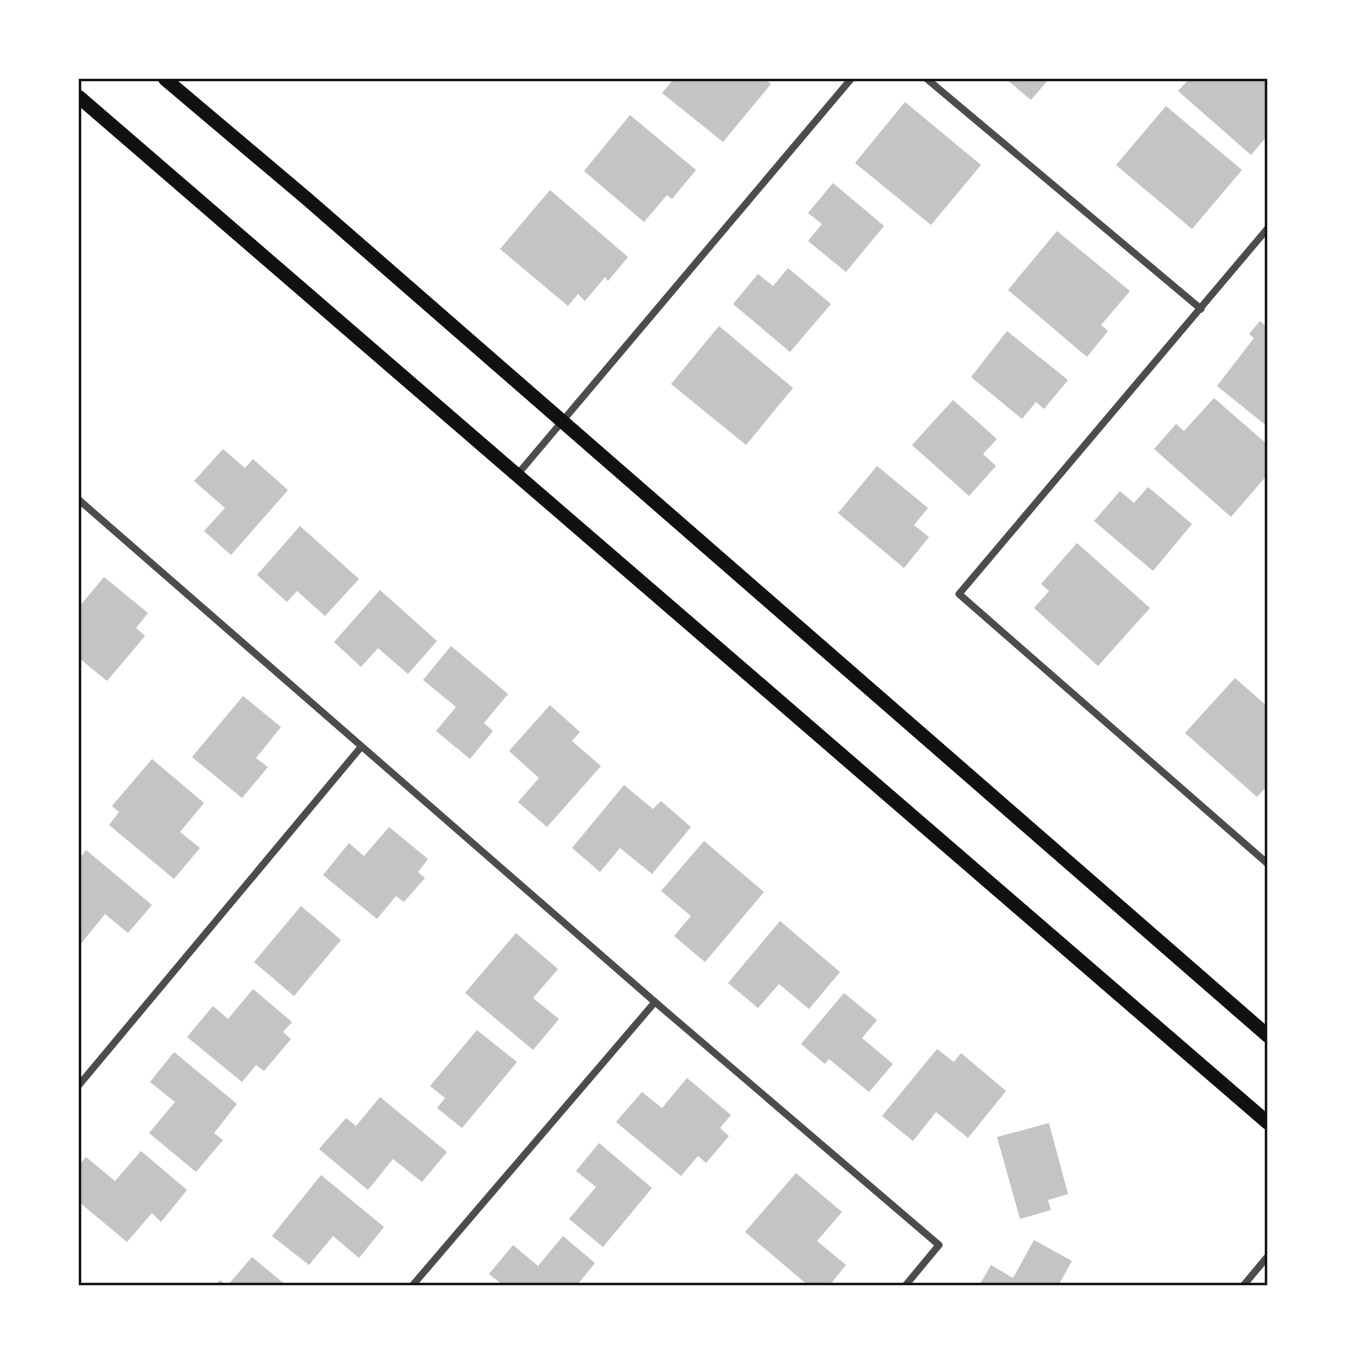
<svg xmlns="http://www.w3.org/2000/svg" width="1347" height="1365" viewBox="0 0 1347 1365" font-family="Barlow,sans-serif">
	<rect width="100%" height="100%" fill="#fff"/>
	<g fill="#c4c4c4">
		<path d="M674 79H765L771 84 723 142 662 93Z"/>
		<path d="M1006 79H1049L1031 100Z"/>
		<path d="M1189 79H1268L1267 121 1268 135 1251 155 1178 91Z"/>
		<path d="M905 102 981 165 931 225 855 163Z"/>
		<path d="M1166 106 1242 170 1192 229 1116 165Z"/>
		<path d="M630 115 696 170 672 199 667 195 644 222 584 171Z"/>
		<path d="M833 183 884 226 846 272 808 241 822 224 808 213Z"/>
		<path d="M550 190 628 257 608 281 605 277 585 301 578 294 568 306 500 249Z"/>
		<path d="M1057 231 1130 291 1101 325 1108 331 1087 357 1008 290Z"/>
		<path d="M788 268 831 304 790 352 733 304 758 274 773 286Z"/>
		<path d="M1260 321 1268 328V427L1217 386 1254 338 1249 334Z"/>
		<path d="M719 326 793 388 746 445 671 384Z"/>
		<path d="M1007 331 1068 380 1044 409 1036 402 1022 419 971 377Z"/>
		<path d="M1214 398 1268 445V474L1231 517 1154 449 1176 424 1184 431Z"/>
		<path d="M953 400 997 439 983 454 996 466 969 496 912 445Z"/>
		<path d="M223 449 245 468 253 459 288 490 231 555 204 531 225 508 194 481Z"/>
		<path d="M877 466 928 508 914 525 929 537 904 568 838 513Z"/>
		<path d="M1148 487 1192 524 1153 571 1094 521 1120 491 1134 503Z"/>
		<path d="M300 526 359 579 325 616 297 591 287 602 257 575Z"/>
		<path d="M1077 543 1150 608 1098 666 1034 608 1049 591 1041 584Z"/>
		<path d="M104 577 148 613 136 628 145 636 107 681 79 658V607Z"/>
		<path d="M380 590 437 641 408 674 378 648 361 667 334 642Z"/>
		<path d="M451 646 508 694 484 723 493 731 470 759 436 731 456 707 423 680Z"/>
		<path d="M1235 678 1268 707V785L1257 797 1185 733Z"/>
		<path d="M243 696 281 727 256 758 268 767 242 798 192 757Z"/>
		<path d="M550 705 580 732 572 741 601 766 547 827 518 802 539 778 509 751Z"/>
		<path d="M152 759 204 803 180 832 200 848 174 879 109 825 119 812 112 806Z"/>
		<path d="M624 785 653 809 661 801 691 827 652 874 620 848 600 872 572 848Z"/>
		<path d="M389 827 428 859 418 872 425 878 404 902 396 896 377 919 323 875 349 843 364 856Z"/>
		<path d="M704 841 764 892 705 962 674 936 691 916 661 891Z"/>
		<path d="M86 850 152 905 128 933 105 914 79 946V859Z"/>
		<path d="M301 906 341 940 294 996 254 962Z"/>
		<path d="M780 921 840 972 809 1009 779 984 758 1008 728 983Z"/>
		<path d="M516 933 558 969 533 998 559 1019 533 1050 465 993Z"/>
		<path d="M253 989 292 1022 283 1032 291 1039 264 1071 256 1065 242 1082 187 1037 213 1006 228 1019Z"/>
		<path d="M844 993 877 1020 862 1038 893 1064 869 1092 829 1059 825 1064 801 1044Z"/>
		<path d="M477 1030 517 1062 462 1128 437 1108 445 1098 430 1086Z"/>
		<path d="M937 1049 954 1062 961 1053 1006 1091 968 1138 936 1112 913 1141 882 1116Z"/>
		<path d="M174 1052 237 1104 214 1133 223 1140 196 1172 149 1133 175 1102 150 1082Z"/>
		<path d="M687 1078 731 1115 720 1128 729 1136 706 1163 698 1156 681 1176 616 1122 642 1092 662 1108Z"/>
		<path d="M380 1097 447 1152 422 1182 393 1159 368 1190 319 1149 346 1118 356 1126Z"/>
		<path d="M1049 1123 1068 1194 1048 1200 1051 1210 1020 1219 997 1137Z"/>
		<path d="M599 1143 652 1188 603 1247 569 1219 596 1187 576 1171Z"/>
		<path d="M141 1151 187 1190 161 1222 152 1213 127 1242 79 1202V1165L86 1157 115 1181Z"/>
		<path d="M796 1173 842 1212 817 1241 846 1265 829 1286H809L745 1232Z"/>
		<path d="M321 1175 384 1227 359 1258 333 1236 309 1265 272 1236Z"/>
		<path d="M563 1236 595 1263 578 1284 580 1286H504L489 1274 513 1245 538 1266Z"/>
		<path d="M1034 1240 1072 1261 1058 1286H979L991 1265 1013 1278Z"/>
		<path d="M252 1257 287 1286H215L220 1280 227 1286Z"/>
	</g>
	<g fill="none" stroke-linecap="round" stroke-linejoin="round">
		<g stroke="#4c4c4c" stroke-width="7">
			<path d="M927 79 1201 309"/>
			<path d="M1268 228 959 594 1268 864"/>
			<path d="M517 475 851 79"/>
			<path d="M79 500 655 1002 939 1245 905 1286"/>
			<path d="M79 1085 361 747"/>
			<path d="M412 1286 655 1002"/>
			<path d="M1243 1286 1268 1256"/>
		</g>
		<g stroke="#111" stroke-width="14">
			<path d="M165 79 306 198 1268 1036"/>
			<path d="M79 97 1268 1123"/>
		</g>
	</g>
	<rect width="1347" height="1365" fill="none" stroke="#ffffff" stroke-width="161"/>
	<rect x="80" y="80" width="1186" height="1204" fill="none" stroke="#111" stroke-width="2.5"/>
</svg>
